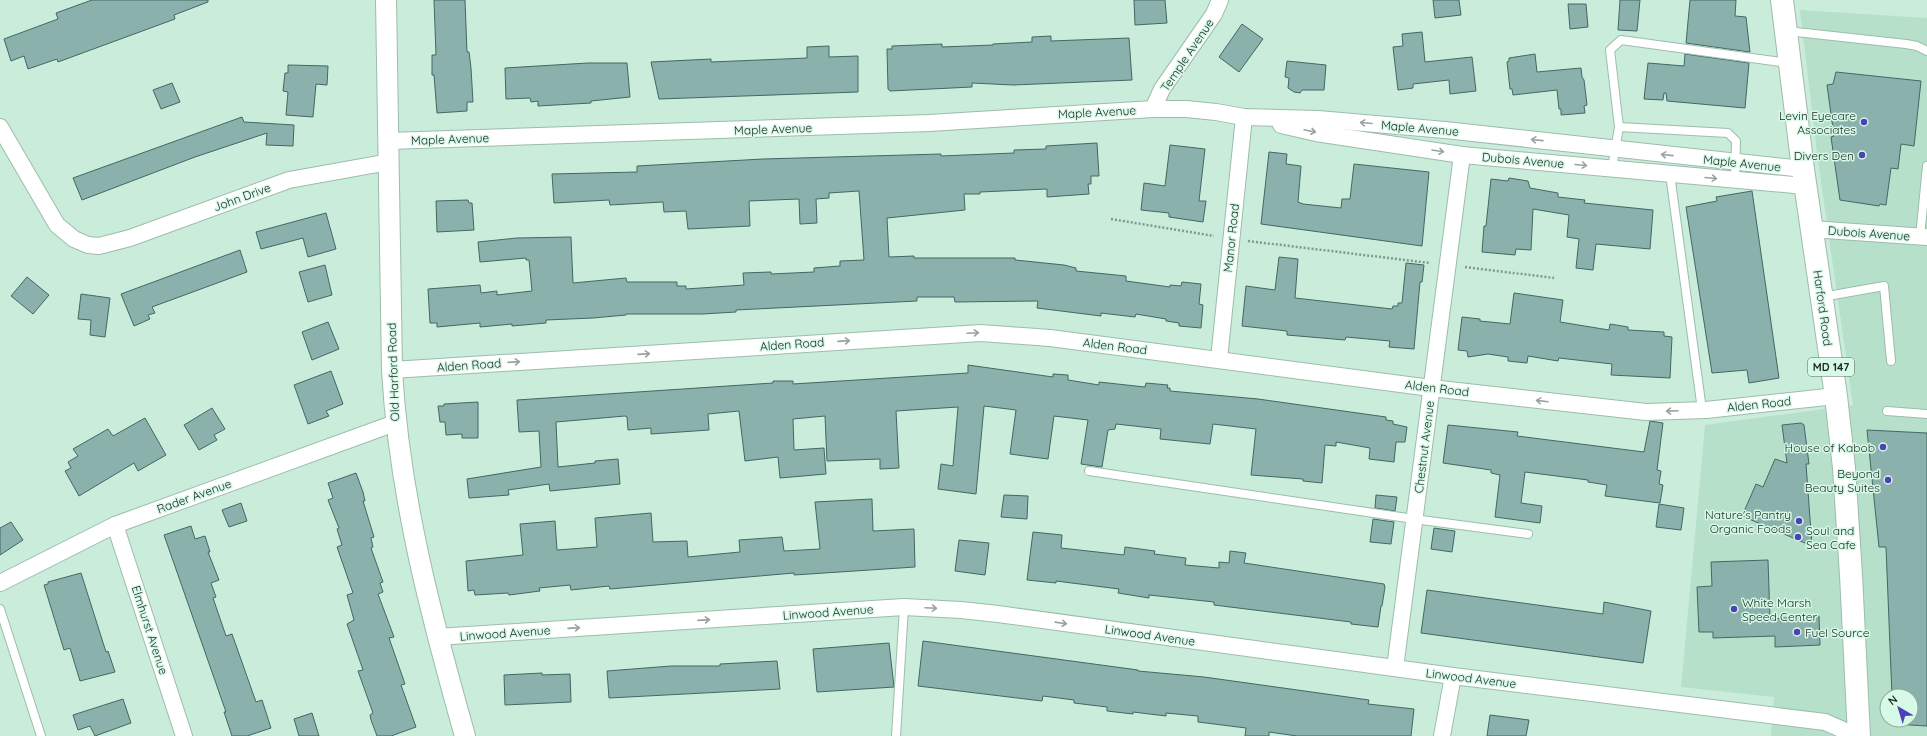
<svg xmlns="http://www.w3.org/2000/svg" width="1927" height="736" viewBox="0 0 1927 736" font-family="Quicksand,sans-serif">
	<rect width="100%" height="100%" fill="#caecda"/>
	<path fill="#b7e0cb" fill-rule="evenodd" d="M1800 10 1927 18V736H1771L1774 697 1681 687 1705 425 1853 405 1818 161ZM1887 696H1911V720H1887Z"/>
	<g fill="#8ab1ac" stroke="#426863">
		<path d="M92 0H208V2L174 15 175 19 58 62 57 59 28 69 24 56 11 61 4 39 58 19 56 13Z"/>
		<path d="M434 0H465L467 52H469L471 68 473 102H467V111L437 113 434 75H432V55H436Z"/>
		<path d="M1134 0H1165L1167 23 1135 25Z"/>
		<path d="M1433 0H1459L1461 15 1435 18Z"/>
		<path d="M1620 0H1640L1637 31 1618 30Z"/>
		<path d="M1690 0H1736L1735 16 1746 17 1750 52 1686 43Z"/>
		<path d="M1568 4H1586L1588 27 1570 29Z"/>
		<path d="M1242 24 1263 39 1239 72 1219 57Z"/>
		<path d="M1422 32 1425 62 1472 57 1476 91 1450 94 1449 80 1413 84V88L1398 90 1393 47 1403 46 1402 34Z"/>
		<path d="M1051 36V41L1129 38 1132 80 1013 85 972 83V87L890 91 888 89 887 49H892V46L942 44V47L993 45V44L1032 42V37Z"/>
		<path d="M829 46V57L858 56V92L659 99 651 62 711 59V62L807 58V47Z"/>
		<path d="M1535 54 1537 72 1581 68 1582 77 1584 80 1587 105 1584 106 1585 113 1561 115V109H1559L1557 90 1513 95 1512 89H1510L1507 62 1509 61V58Z"/>
		<path d="M1685 54 1749 63 1745 108 1667 101 1666 93H1664L1663 100 1644 99 1648 63 1684 66Z"/>
		<path d="M1287 61 1326 65 1324 90H1302L1300 93 1294 92 1288 88 1289 78 1285 77Z"/>
		<path d="M588 63H627L630 97 591 101V103L538 106V101L531 102 530 98 506 99 505 68Z"/>
		<path d="M288 65 328 66 327 85 316 84 313 117 286 115 288 92 283 91 285 73H288Z"/>
		<path d="M1836 72 1921 81 1914 146 1901 144 1898 169 1891 168 1886 205 1880 204 1879 206 1840 200 1831 137 1834 136 1827 85 1833 84Z"/>
		<path d="M172 83 180 102 161 109 153 90Z"/>
		<path d="M242 117 244 122 294 125 293 146 266 145 267 133 195 157 82 200 73 178Z"/>
		<path d="M1097 143 1099 176H1091V184H1088L1089 194 1047 197V189L980 192V194H964L965 210 887 218 889 257 914 256V258H1015V260L1064 265 1076 268V271L1126 276V281L1170 287V285L1181 286 1182 282 1201 284 1199 304 1203 305 1201 328 1179 326V323L1166 321V319L1136 314 1135 317 1101 313V316L1037 308 1038 301 955 302 954 297H917V301L736 310V312L703 314H626V315L593 318 546 320V323L512 326V324L480 327V323L437 327V323H430L428 289 480 285 481 293 497 291V295L532 291 529 260H526V258L480 262 478 242 517 238 571 237 573 283 626 278 627 282H677V286H686V289L744 285 743 273 771 272V274L814 272V268L840 266V261L864 260 859 191 829 193V198L816 199 817 223 800 224 799 199 749 201 750 226 688 229 686 211 664 212 663 202 610 205 609 200 554 203 552 174 637 172V166L763 159 941 154V156L1014 153V150L1046 149V146Z"/>
		<path d="M1170 145 1205 149 1199 201H1206L1203 222 1169 217V213L1141 210 1144 183 1165 186Z"/>
		<path d="M1269 152 1287 154 1286 164 1301 166 1298 202 1303 204 1341 208 1342 199H1350L1354 164 1429 172 1422 246 1261 224Z"/>
		<path d="M1509 178 1528 181 1530 188 1558 193V197L1585 200 1584 203 1653 210 1650 249 1596 244 1593 270 1576 268 1579 239 1567 237 1569 215 1533 209 1531 250 1516 249 1515 255 1482 252 1484 226H1486L1491 179 1508 181Z"/>
		<path d="M1752 191 1779 378 1749 383 1747 370 1712 373 1686 207 1717 201 1716 197Z"/>
		<path d="M468 200 469 203H472L474 230 437 232 436 201Z"/>
		<path d="M326 213 336 249 308 257 303 238 261 249 256 232Z"/>
		<path d="M240 250 247 272 152 307 155 313 148 315 150 319 134 326 121 294Z"/>
		<path d="M1279 257 1298 259 1295 298 1392 309 1393 306H1398V303H1402L1406 263 1424 265 1422 282H1420L1414 349 1389 347 1390 341 1346 337 1345 340 1287 335V331L1242 326 1246 286 1275 290Z"/>
		<path d="M325 265 332 295 308 302 299 272Z"/>
		<path d="M27 277 49 295 33 314 11 296Z"/>
		<path d="M1514 293 1563 300 1560 322 1609 330 1610 324 1628 327V330L1664 332V336L1672 337 1670 378 1611 375 1612 364 1559 358 1558 361 1528 356 1527 363 1508 361V357L1488 354 1468 357 1467 351 1458 350 1462 317 1480 319V321L1510 324Z"/>
		<path d="M81 294 110 298 105 337 90 335 91 320 78 319Z"/>
		<path d="M328 322 339 349 312 360 302 332Z"/>
		<path d="M968 365 1053 377V374L1068 375V380L1099 385V382L1145 387 1146 383 1168 385 1167 388H1170V391L1258 399 1386 417V420L1393 421V424L1407 427 1405 442H1396L1394 462 1369 459 1370 448 1336 442V446L1325 445 1322 483 1303 481V479L1251 475 1256 429 1213 424 1210 444 1160 439 1161 429 1116 424 1115 429 1108 430 1102 467 1081 464 1088 420 1054 416 1048 459 1032 457 1010 454 1016 410 984 406 976 494 938 489 941 464 953 466 958 407 896 411 899 468 880 469V459L827 461 825 416 793 419 794 450 824 448 826 474 780 478 778 457 745 461 739 411 708 414 709 430 651 434V428L628 430 627 417 625 416 556 422 558 467 595 463V461L618 459 620 484 550 491 549 484 508 490 509 495 469 498 467 479 541 467 539 431 519 432 517 400 773 383V381H793V384L968 373Z"/>
		<path d="M331 371 343 404 326 411 329 416 308 424 294 385Z"/>
		<path d="M478 402V438H462V434L446 435 445 422H440L438 406H444V404Z"/>
		<path d="M212 408 225 429 214 435 217 440 199 450 184 425Z"/>
		<path d="M145 418 166 455 138 471 134 463 79 496 65 471 71 468 68 462 78 456 73 449 108 429 113 436Z"/>
		<path d="M1650 421 1663 423 1657 470 1661 471 1659 484 1663 485 1660 503 1605 496 1607 485 1588 482V480L1525 472 1521 503 1542 506 1540 523 1495 517 1500 475 1491 473V470L1443 463 1448 425 1518 432 1517 436 1644 452Z"/>
		<path d="M1801 423 1804 425 1809 464H1806L1812 546 1742 516 1756 484 1763 487 1775 459 1787 463 1782 425Z"/>
		<path d="M1867 430 1927 433V726L1893 724V720H1911V696H1892L1886 547H1879Z"/>
		<path d="M356 473 363 492 365 501H363L374 537 371 538 373 547 371 548 383 582 380 583 383 592 378 594 394 637 389 638 405 684 401 685 416 727 391 736H377L371 720 370 715 373 713 358 671 363 670 347 624 354 620 347 595 353 593 337 547 342 545 337 529 339 528 328 500 333 498 328 483Z"/>
		<path d="M1004 495 1028 496 1027 519 1001 517Z"/>
		<path d="M1376 495 1397 497 1395 511 1375 508Z"/>
		<path d="M872 499 873 531 914 529 915 567 794 575V573L610 589 609 586 571 590 570 585 539 588 540 591 509 595 508 593 475 595 474 590 468 591 466 561 523 555 520 524 555 521 557 550 597 547 595 518 651 513 653 542 687 541 688 557 740 552 739 540 782 537 784 551 820 549 815 502Z"/>
		<path d="M241 503 247 521 229 527 222 510Z"/>
		<path d="M1659 504 1684 508 1681 530 1656 527Z"/>
		<path d="M1373 519 1394 522 1391 544 1370 542Z"/>
		<path d="M11 522 23 540 0 555V528Z"/>
		<path d="M191 526 195 539 205 536 210 552H208L219 580 211 583 216 597 213 598 226 636 232 634 256 702 262 700 271 728 247 736H232L224 712H226L164 535Z"/>
		<path d="M1434 528 1455 531 1452 552 1431 549Z"/>
		<path d="M1033 532 1062 535 1061 548 1124 555 1125 547 1155 551 1154 554 1186 558 1185 565 1219 568V562L1229 563 1230 551 1246 553 1244 563 1384 584 1385 587 1382 606H1381L1378 627 1351 624V622L1214 605V602L1149 595V598L1118 593 1119 589 1056 581V583L1027 580Z"/>
		<path d="M959 540 989 543 985 575 955 571Z"/>
		<path d="M1768 560 1770 619 1819 616 1820 645 1775 647V636L1713 638V632H1699L1697 587 1712 586 1711 562Z"/>
		<path d="M81 573 106 652 108 651 115 672 80 681 70 648 64 650 44 585 48 584V582Z"/>
		<path d="M1427 590 1603 614 1604 602 1651 611 1643 663 1421 633Z"/>
		<path d="M923 641 1138 670V671L1204 677 1369 700 1368 704 1414 709 1411 736H1297L1269 732V736H1245L1246 728 1198 722V716L1166 713V716L1133 712V714L1107 711V707L1074 703V700L1043 696 1042 701 918 686Z"/>
		<path d="M889 643 894 687 817 692 813 649Z"/>
		<path d="M777 661 780 689 609 698 607 671 671 666H720V664Z"/>
		<path d="M542 673V675L570 674 571 702 505 705 504 675Z"/>
		<path d="M123 699 131 723 95 736 90 726 78 730 73 715Z"/>
		<path d="M312 713 319 736H299L294 719Z"/>
		<path d="M1490 715 1529 720 1526 736H1487Z"/>
	</g>
	<g fill="none" stroke-linecap="round" stroke-linejoin="round">
		<defs>
			<g id="service">
				<path d="M1787 31 1906 44 1917 46 1927 51"/>
				<path d="M1619 127 1610 50 1621 40 1788 63"/>
				<path d="M1612 168 1619 127 1728 133 1736 141 1735 180"/>
				<path d="M1670 174 1702 410"/>
				<path d="M1920 237 1927 166"/>
				<path d="M1822 297 1884 286 1891 361"/>
				<path d="M1887 411 1927 414"/>
				<path d="M1089 471 1414 519 1528 534"/>
				<path d="M0 609 41 736"/>
				<path d="M896 736 904 607"/>
			</g>
			<g id="minor">
				<path d="M1153 109 1162 89 1214 14 1220 0"/>
				<path d="M1281 125 1316 133 1462 155 1805 186"/>
				<path d="M0 127 57 225 74 239 88 245 99 246 130 238 289 180 389 162"/>
				<path d="M388 141 929 123 1153 109H1186L1216 112 1244 117 1318 119 1445 130 1803 169"/>
				<path d="M1811 229 1927 237"/>
				<path d="M1219 359 1244 117"/>
				<path d="M392 370 981 333 1050 338 1431 388 1646 412 1706 410 1836 396"/>
				<path d="M115 525 184 736"/>
				<path d="M0 583 115 525 395 423"/>
				<path d="M437 637 904 607 961 610 998 614 1453 676 1825 722 1857 736"/>
				<path d="M1395 668 1462 155"/>
				<path d="M1442 736 1453 676"/>
			</g>
			<path id="tertiary" d="M386 0 392 370C399 495 431 616 465 736"/>
			<path id="primary" d="M1782 0 1803 169 1836 396 1844 468 1851 575 1859 736"/>
		</defs>
		<use href="#service" stroke="#9cbdab" stroke-width="10"/>
		<use href="#minor" stroke="#9cbdab" stroke-width="18"/>
		<use href="#tertiary" stroke="#9cbdab" stroke-width="22"/>
		<use href="#primary" stroke="#9cbdab" stroke-width="24"/>
		<g stroke="#80998c" stroke-width="2.5" stroke-dasharray="2 2" stroke-linecap="butt">
			<path d="M1111 219 1214 236"/>
			<path d="M1248 241 1430 263"/>
			<path d="M1465 267 1554 278"/>
		</g>
		<use href="#service" stroke="#fff" stroke-width="8"/>
		<use href="#minor" stroke="#fff" stroke-width="16"/>
		<use href="#tertiary" stroke="#fff" stroke-width="20"/>
		<use href="#primary" stroke="#fff" stroke-width="22"/>
	</g>
	<defs><path id="oneway-shaft" d="M-6 0H5M1.5-3L5.5 0L1.5 3" fill="none" stroke-width="1.6" stroke-linecap="round" stroke-linejoin="round"/></defs>
	<g stroke="#9ba19e">
		<use href="#oneway-shaft" transform="translate(1366 123) rotate(-175)"/>
		<use href="#oneway-shaft" transform="translate(1310 131) rotate(12)"/>
		<use href="#oneway-shaft" transform="translate(1537 140) rotate(-174)"/>
		<use href="#oneway-shaft" transform="translate(1438 151) rotate(9)"/>
		<use href="#oneway-shaft" transform="translate(1667 155) rotate(-174)"/>
		<use href="#oneway-shaft" transform="translate(1581 165) rotate(5)"/>
		<use href="#oneway-shaft" transform="translate(1711 178) rotate(5)"/>
		<use href="#oneway-shaft" transform="translate(973 333) rotate(-3)"/>
		<use href="#oneway-shaft" transform="translate(844 341) rotate(-4)"/>
		<use href="#oneway-shaft" transform="translate(644 354) rotate(-4)"/>
		<use href="#oneway-shaft" transform="translate(514 362) rotate(-4)"/>
		<use href="#oneway-shaft" transform="translate(1542 401) rotate(-173)"/>
		<use href="#oneway-shaft" transform="translate(1672 411) rotate(178)"/>
		<use href="#oneway-shaft" transform="translate(931 608) rotate(3)"/>
		<use href="#oneway-shaft" transform="translate(704 620) rotate(-4)"/>
		<use href="#oneway-shaft" transform="translate(1061 623) rotate(8)"/>
		<use href="#oneway-shaft" transform="translate(574 628) rotate(-4)"/>
	</g>
	<g fill="#4d41b8" stroke="#d7f9e7" stroke-width="1.5">
		<circle cx="1864" cy="122" r="4"/>
		<circle cx="1862" cy="155" r="4"/>
		<circle cx="1883" cy="447" r="4"/>
		<circle cx="1888" cy="480" r="4"/>
		<circle cx="1799" cy="521" r="4"/>
		<circle cx="1798" cy="537" r="4"/>
		<circle cx="1734" cy="609" r="4"/>
		<circle cx="1797" cy="632" r="4"/>
	</g>
	<g text-anchor="middle" dominant-baseline="central" stroke-width="3" stroke-linejoin="round" paint-order="stroke">
		<rect fill="#d7f9e7" stroke="#586b61" stroke-width="1" x="1808" y="358" width="46" height="18" rx="3"/>
		<g font-size="11" font-weight="bold" fill="#212e27">
			<text x="1831" y="367">MD 147</text>
		</g>
		<g font-size="12" fill="#212e27" stroke="#d7f9e7">
			<text transform="translate(1187 55) rotate(-56)">Temple Avenue</text>
			<text transform="translate(1097 112) rotate(-3)">Maple Avenue</text>
			<text transform="translate(1420 128) rotate(5)">Maple Avenue</text>
			<text transform="translate(773 129) rotate(-2)">Maple Avenue</text>
			<text transform="translate(450 139) rotate(-2)">Maple Avenue</text>
			<text transform="translate(1523 160) rotate(5)">Dubois Avenue</text>
			<text transform="translate(1742 163) rotate(6)">Maple Avenue</text>
			<text transform="translate(242 197) rotate(-20)">John Drive</text>
			<text transform="translate(1869 233) rotate(4)">Dubois Avenue</text>
			<text transform="translate(1231 238) rotate(-84)">Manor Road</text>
			<text transform="translate(1823 308) rotate(82)">Harford Road</text>
			<text transform="translate(792 344) rotate(-4)">Alden Road</text>
			<text transform="translate(1115 346) rotate(7)">Alden Road</text>
			<text transform="translate(469 365) rotate(-4)">Alden Road</text>
			<text transform="translate(393 372) rotate(-92)">Old Harford Road</text>
			<text transform="translate(1437 388) rotate(7)">Alden Road</text>
			<text transform="translate(1759 404) rotate(-6)">Alden Road</text>
			<text transform="translate(1424 447) rotate(-83)">Chestnut Avenue</text>
			<text transform="translate(194 496) rotate(-20)">Rader Avenue</text>
			<text transform="translate(828 612) rotate(-4)">Linwood Avenue</text>
			<text transform="translate(150 630) rotate(72)">Elmhurst Avenue</text>
			<text transform="translate(505 633) rotate(-4)">Linwood Avenue</text>
			<text transform="translate(1150 635) rotate(8)">Linwood Avenue</text>
			<text transform="translate(1471 678) rotate(7)">Linwood Avenue</text>
		</g>
		<g font-size="12" fill="#212e27" stroke="#d7f9e7" text-anchor="end">
			<text x="1856" y="115">Levin Eyecare<tspan x="1856" dy="14">Associates</tspan></text>
			<text x="1854" y="155">Divers Den</text>
			<text x="1875" y="447">House of Kabob</text>
			<text x="1880" y="473">Beyond<tspan x="1880" dy="14">Beauty Suites</tspan></text>
			<text x="1791" y="514">Nature's Pantry<tspan x="1791" dy="14">Organic Foods</tspan></text>
			<text x="1806" y="530" text-anchor="start">Soul and<tspan x="1806" dy="14">Sea Cafe</tspan></text>
			<text x="1742" y="602" text-anchor="start">White Marsh<tspan x="1742" dy="14">Speed Center</tspan></text>
			<text x="1805" y="632" text-anchor="start">Fuel Source</text>
		</g>
	</g>
	<g transform="translate(1899 708) rotate(322)"><circle r="19" fill="#d7f9e7" stroke="#8ea89a"/>
	<path d="M0-3L7 15L0 10L-7 15Z" fill="#4d41b8"/>
	<text y="-6" font-size="11" font-weight="bold" text-anchor="middle" fill="#212e27">N</text>
	</g>
</svg>
